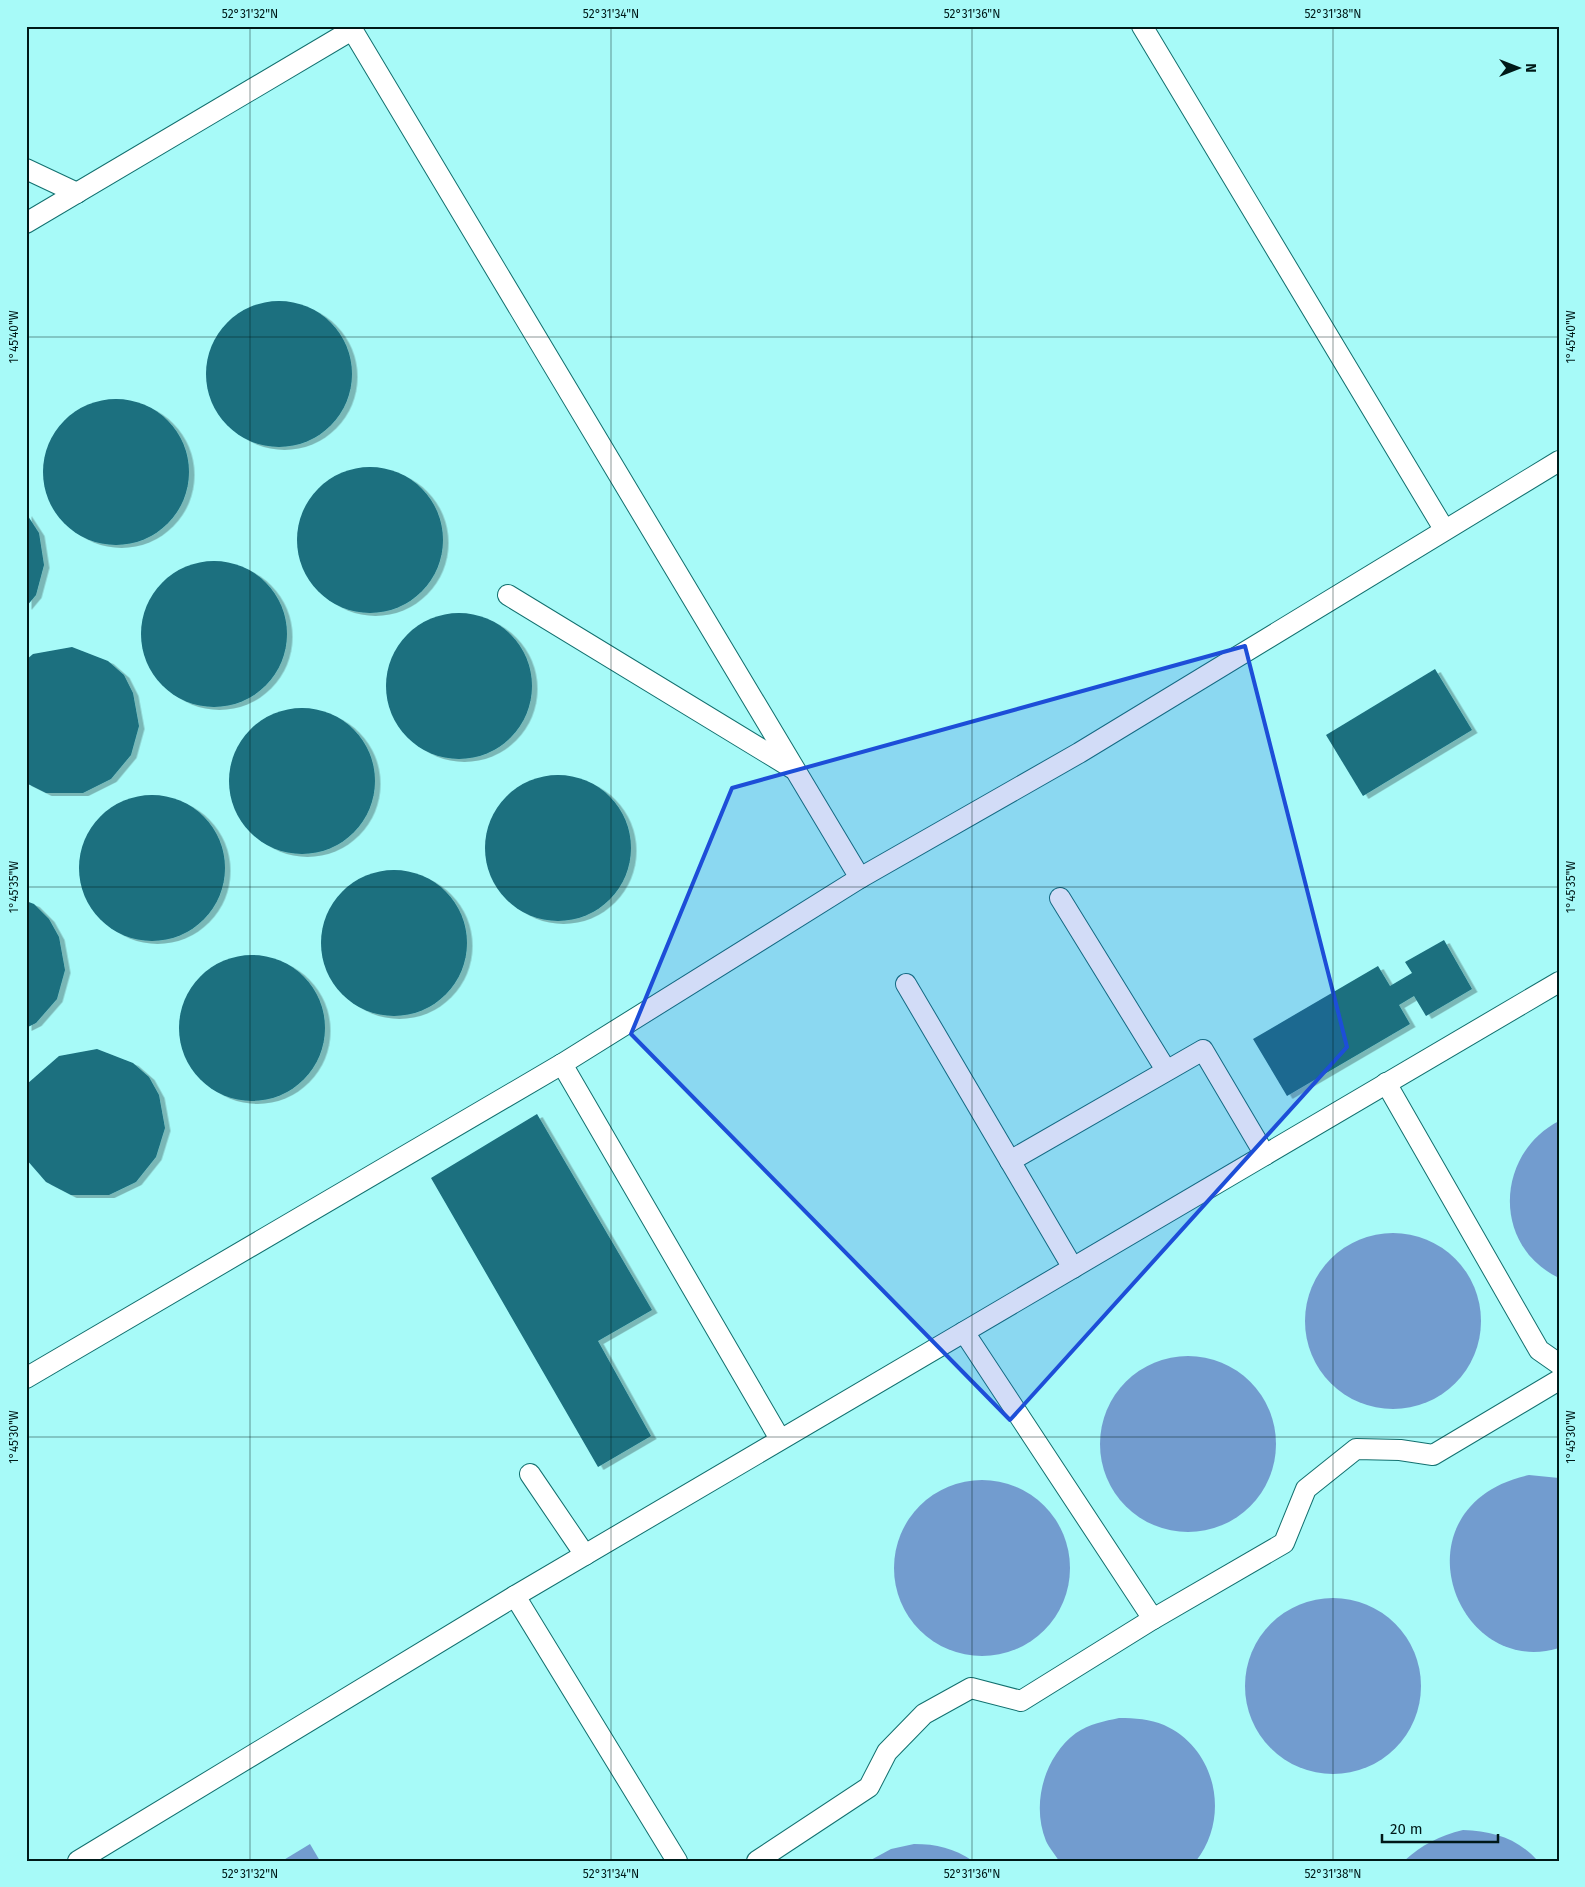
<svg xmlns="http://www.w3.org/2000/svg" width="1585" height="1887" viewBox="0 0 1585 1887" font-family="'Fira Sans',sans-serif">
	<defs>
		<filter id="shadow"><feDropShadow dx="5.5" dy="3" stdDeviation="0" flood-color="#0004"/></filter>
	</defs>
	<rect width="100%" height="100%" fill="#a7faf8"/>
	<g fill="#729ccf">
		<path d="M1559 1121V1278C1492 1246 1495 1154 1559 1121Z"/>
		<circle cx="1393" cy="1321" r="88"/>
		<circle cx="1188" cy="1444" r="88"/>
		<path d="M1529 1475 1559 1478V1648C1453 1680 1392 1505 1529 1475Z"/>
		<circle cx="982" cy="1568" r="88"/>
		<circle cx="1333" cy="1686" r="88"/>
		<path d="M1119 1718C1135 1718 1150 1719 1164 1725 1216 1748 1231 1817 1196 1861H1059C1055 1854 1049 1848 1046 1841 1031 1804 1044 1757 1076 1733 1089 1724 1105 1721 1119 1718Z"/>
		<path d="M1463 1830C1493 1831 1517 1838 1538 1861H1404C1423 1844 1439 1836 1463 1830Z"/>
		<path d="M310 1844 320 1861H282Z"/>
		<path d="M914 1844C937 1844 953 1848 973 1861H869L891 1849Z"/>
	</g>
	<g fill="#1a6f7f" filter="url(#shadow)">
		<circle cx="279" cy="374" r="73"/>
		<circle cx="116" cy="472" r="73"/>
		<circle cx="370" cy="540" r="73"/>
		<path d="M26 513 39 533 44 565 36 595 26 607Z"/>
		<circle cx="214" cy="634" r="73"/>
		<circle cx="459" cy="686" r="73"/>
		<path d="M72 647 108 661 124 675 133 693 139 726 131 755 111 779 83 793H46L26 783V660L33 654Z"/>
		<path d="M1435 669 1472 730 1363 796 1326 735Z"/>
		<circle cx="302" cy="781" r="73"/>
		<circle cx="558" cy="848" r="73"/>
		<circle cx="152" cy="868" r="73"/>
		<circle cx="394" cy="943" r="73"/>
		<path d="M26 901 34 904 49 919 59 937 65 970 57 999 36 1023 26 1028Z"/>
		<path d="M1444 940 1472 989 1426 1016 1414 996 1399 1005 1410 1024 1287 1096 1253 1039 1378 966 1390 986 1412 973 1405 962Z"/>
		<circle cx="252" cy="1028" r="73"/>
		<path d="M97 1049 133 1063 149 1077 159 1095 165 1128 156 1157 136 1182 109 1195H71L46 1182 26 1159V1088L27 1084 59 1056Z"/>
		<path d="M537 1114 652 1310 598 1341 651 1436 598 1467 431 1178Z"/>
	</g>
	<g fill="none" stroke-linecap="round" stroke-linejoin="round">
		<defs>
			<g id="lane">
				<path d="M350 26 860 878"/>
				<path d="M1142 26 1444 529"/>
				<path d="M26 169 77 193"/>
				<path d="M26 223 352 30"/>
				<path d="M508 595 792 768"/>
				<path d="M1060 898 1166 1070"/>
				<path d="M906 984 1073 1268"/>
				<path d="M562 1064 780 1439"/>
				<path d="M1386 1083 1539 1350 1559 1364"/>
				<path d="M1010 1161 1203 1050 1265 1155"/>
				<path d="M964 1332 1153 1619 1284 1543 1306 1489 1356 1449 1400 1450 1433 1455 1559 1380"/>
				<path d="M26 1378 562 1064 860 878 1079 753 1559 461"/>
				<path d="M530 1474 585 1555"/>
				<path d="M515 1596 677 1861"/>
				<path d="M78 1861 515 1596 1559 982"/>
				<path d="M757 1861 869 1787 887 1752 924 1714 971 1688 1021 1701 1153 1619"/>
			</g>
		</defs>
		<use href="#lane" stroke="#12706f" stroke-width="22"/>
		<use href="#lane" stroke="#fff" stroke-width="20"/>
	</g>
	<path fill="#1d4ed8" fill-opacity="0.2" stroke="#1d4ed8" stroke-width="4" stroke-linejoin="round" d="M1245 646 1347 1047 1010 1420 631 1034 732 788Z"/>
	<path fill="none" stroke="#001918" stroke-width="1" stroke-opacity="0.45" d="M250 26V1861M611 26V1861M972 26V1861M1333 26V1861M26 337H1559M26 887H1559M26 1437H1559"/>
	<rect width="1585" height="1887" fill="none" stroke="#a7faf8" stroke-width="55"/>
	<g transform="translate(1518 68) rotate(90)" stroke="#a7faf8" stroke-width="4" paint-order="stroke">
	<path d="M0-4L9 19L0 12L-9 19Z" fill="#001918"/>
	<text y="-8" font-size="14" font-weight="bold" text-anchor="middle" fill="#001918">N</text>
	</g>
	<path d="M1382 1834v8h116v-8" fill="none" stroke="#001918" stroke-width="2.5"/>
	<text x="1390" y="1834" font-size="15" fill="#001918" stroke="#a7faf8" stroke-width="4" paint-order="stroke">20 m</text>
	<rect x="28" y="28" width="1530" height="1832" fill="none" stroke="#001918" stroke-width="2"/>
	<g font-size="12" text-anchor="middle" fill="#001918">
		<text x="250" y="18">52°31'32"N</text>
		<text x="611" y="18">52°31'34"N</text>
		<text x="972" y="18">52°31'36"N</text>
		<text x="1333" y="18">52°31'38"N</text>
		<text transform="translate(1571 337) rotate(-90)" y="4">1°45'40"W</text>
		<text transform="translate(14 337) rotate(-90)" y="4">1°45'40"W</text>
		<text transform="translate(1571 887) rotate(-90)" y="4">1°45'35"W</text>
		<text transform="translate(14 887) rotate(-90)" y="4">1°45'35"W</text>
		<text transform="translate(14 1437) rotate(-90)" y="4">1°45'30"W</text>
		<text transform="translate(1571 1437) rotate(-90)" y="4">1°45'30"W</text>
		<text x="250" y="1878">52°31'32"N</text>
		<text x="611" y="1878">52°31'34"N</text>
		<text x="972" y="1878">52°31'36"N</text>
		<text x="1333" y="1878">52°31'38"N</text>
	</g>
</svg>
